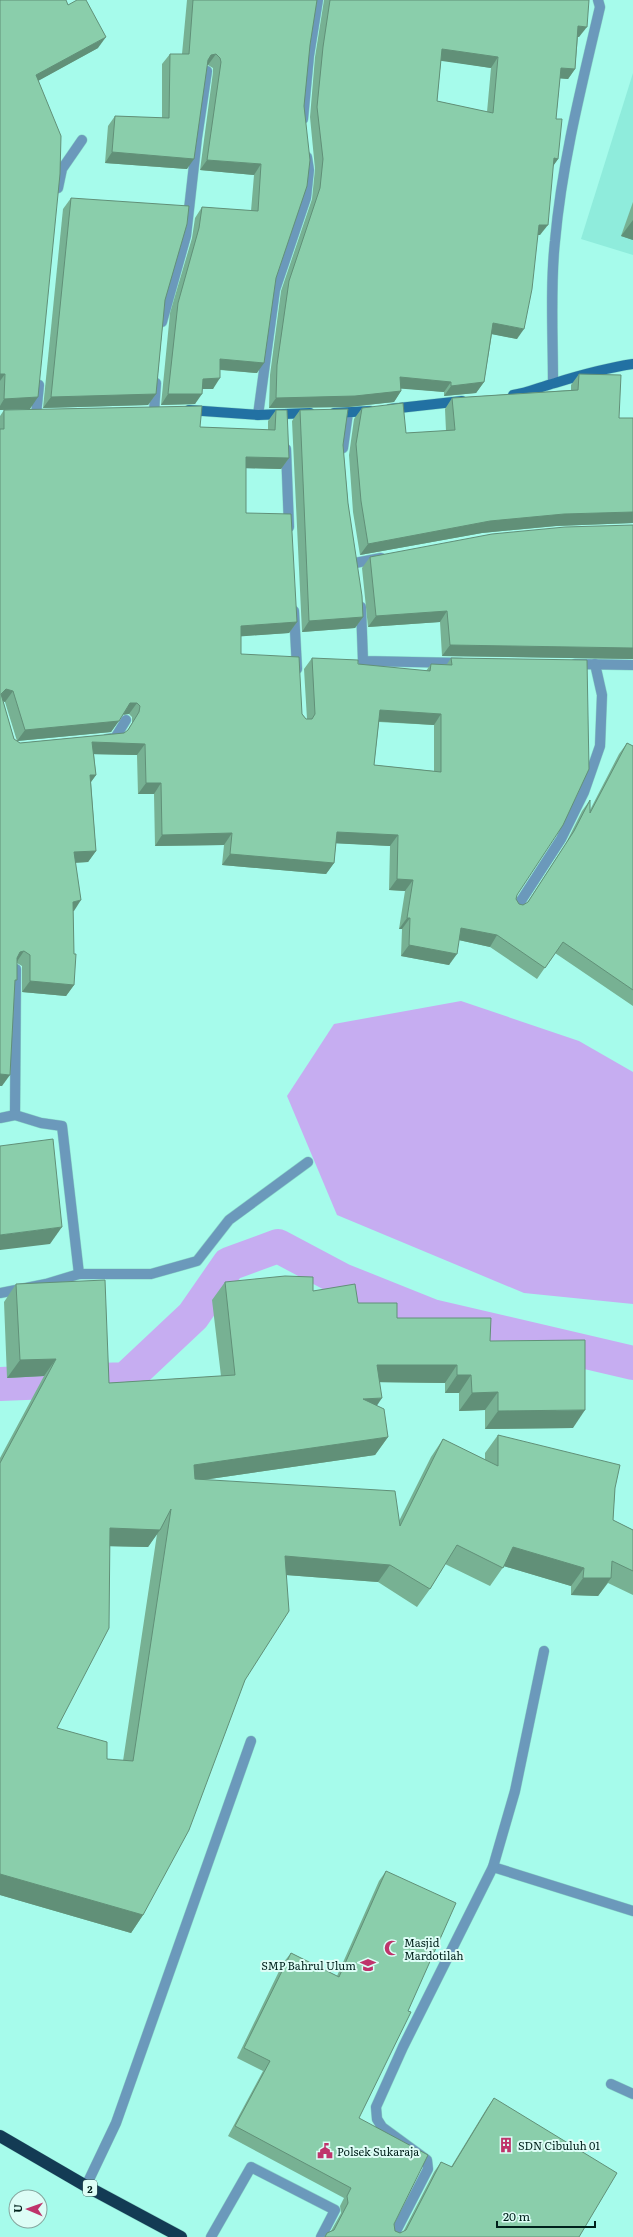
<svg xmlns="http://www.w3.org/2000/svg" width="633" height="2237" viewBox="0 0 633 2237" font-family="Literata,serif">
	<rect width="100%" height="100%" fill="#a6fbeb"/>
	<path fill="#8fecdc" d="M633 73V255L581 239Z"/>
	<path fill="#c6adf1" d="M461 1001 579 1041 633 1072V1304L524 1293 337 1215 287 1096 334 1024Z"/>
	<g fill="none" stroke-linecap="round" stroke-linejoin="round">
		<path stroke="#c6adf1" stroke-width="34" d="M0 1384 126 1379 193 1316 229 1264 278 1246 342 1280 432 1316 633 1363"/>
		<defs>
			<g id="lane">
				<path d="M15 1115 16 969"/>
				<path d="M0 1118 15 1115 41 1123 62 1126 79 1274"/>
				<path d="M0 1293 46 1284 79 1274H151L197 1261 229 1220 308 1162"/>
				<path d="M611 2084 633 2094"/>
				<path d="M86 2186 116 2123 251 1741"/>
				<path d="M211 2237 251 2167 335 2210 321 2237"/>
			</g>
			<g id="street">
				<path d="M303 119 309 56 318 0"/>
				<path d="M58 188 62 169 82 140"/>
				<path d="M162 322 186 236 197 138 207 71"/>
				<path d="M553 383C553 337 550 286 555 241 562 162 582 84 600 7L598 0"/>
				<path d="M154 412 156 383"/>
				<path d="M36 415 39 385"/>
				<path d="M258 415 275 290 306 198 309 170 307 157"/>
				<path d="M343 448 348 413"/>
				<path d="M286 449 289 527"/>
				<path d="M355 563 381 558"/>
				<path d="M361 607 363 661 461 663"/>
				<path d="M294 611 297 669"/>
				<path d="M575 664 633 665"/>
				<path d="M107 739 115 738 126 720"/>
				<path d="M515 910 561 839 584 792 600 746 602 695 595 664"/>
				<path d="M493 1867 633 1911"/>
				<path d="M393 2237 428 2169 427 2160 382 2127 377 2119 376 2107 403 2047 493 1867 515 1791 544 1651"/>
			</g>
			<g id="secondary">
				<path d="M513 395C528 393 540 387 555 383 581 375 606 368 633 364"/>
				<path d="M390 409 462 401"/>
				<path d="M189 410 258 415 310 413"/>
				<path d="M334 413 370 411"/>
			</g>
			<path id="highway" d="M0 2136 86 2186 181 2237"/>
		</defs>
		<use href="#lane" stroke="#8bd8ca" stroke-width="11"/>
		<use href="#street" stroke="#8bd8ca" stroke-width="11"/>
		<use href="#secondary" stroke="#8bd8ca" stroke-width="11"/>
		<use href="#highway" stroke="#8bd8ca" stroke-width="13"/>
		<use href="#lane" stroke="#6b99bb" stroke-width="10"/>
		<use href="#street" stroke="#6b99bb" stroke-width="10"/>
		<use href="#secondary" stroke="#2271a3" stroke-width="10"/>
		<use href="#highway" stroke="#133b54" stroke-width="12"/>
	</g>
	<g fill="#77b193" fill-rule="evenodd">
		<path d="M0 0 68 5 98 48 39 80 30 409 0 410Z"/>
		<path d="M187 0H317L310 45 276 278 257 373 220 370 213 389H202L195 404 161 405 170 313 192 238 195 218 202 207 251 211 254 175 200 170 213 72V68L208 65H207L187 169 105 163 108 126 115 116 162 118V64L170 54H182Z"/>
		<path d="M324 0H589L579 37H578L575 69 568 79 560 78 556 119 558 159 553 166 540 235H538L517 339 492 334 484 382 476 393 444 396V392L401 388V391L394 402 348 407 269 408 270 375 281 291 312 199 315 169 310 117 315 57ZM441 60 491 68 487 112 437 101Z"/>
		<path d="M71 198 165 300 156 394 148 405 43 408 63 209Z"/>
		<path d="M633 202V240L621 236Z"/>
		<path d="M579 374 619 418H633V523L556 526 482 533 360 555 353 512 349 455 354 419 362 408 406 433 446 431 445 409 452 398 571 390V385Z"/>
		<path d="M4 410 200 427 268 430V421L276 410 289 458 281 469 246 468V513L297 622 289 633 241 636V654L302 714 306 719H307L304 669 312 658 358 664 426 671 431 664H447L451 658 517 895 516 899 519 904 523 905 527 903 566 843 582 811 590 800V810L619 754 627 743 633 746V1006L555 953 537 979 490 947 459 940 449 965 401 956 402 929H399L405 891 389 890 390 846 336 843 334 863 326 874 222 865 224 845 155 846 154 794H138L137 755 94 754 96 775 91 782 96 851 88 862 75 863 73 911 74 985 66 996 22 992V966L17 963 2 1086H0V416ZM3 701 5 702 17 741 14 739ZM123 714H129L132 717V723L127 731 124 733 20 743 17 741 111 732ZM379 722 434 725V771L374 765Z"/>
		<path d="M300 410 343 445 348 503 363 617 355 628 302 632 292 421Z"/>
		<path d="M633 525V659L442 656 440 622 368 627 362 568 370 557Z"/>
		<path d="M225 1282 313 1291 358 1303 397 1318 490 1341 573 1428 485 1429V1410L459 1411V1393H445V1383L380 1382 377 1405 388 1437 375 1455 203 1480 399 1521 431 1457 443 1439 485 1460V1453L498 1435 615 1488 613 1520 633 1530V1595L608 1583 598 1596 571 1595V1586L504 1566 490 1586 445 1564 430 1589 417 1607 378 1582 286 1575 245 1680 143 1915 131 1933 0 1895V1458L44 1376 7 1378 4 1302 16 1284 109 1383 221 1376 212 1300ZM157 1534 123 1761 107 1759 57 1728 110 1546 148 1547Z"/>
		<path d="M386 1871 359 2118 394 2224 395 2231 400 2233 403 2232 434 2172 441 2162 451 2167 487 2108 494 2098 579 2237H324L327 2233 331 2231 341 2213 340 2206 344 2198 228 2136 263 2071 237 2058 283 1963 291 1953 337 1976 379 1881Z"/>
	</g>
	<g fill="#619078">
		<path d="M578 26 587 27 579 37H571Z"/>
		<path d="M106 37 98 48 29 86 36 75Z"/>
		<path d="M442 49 498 57 491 68 435 60Z"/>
		<path d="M216 54 208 65H204L211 55Z"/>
		<path d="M561 68 575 69 568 79 554 78Z"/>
		<path d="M112 152 194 159 187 169 105 163Z"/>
		<path d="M554 158 558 159 551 169Z"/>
		<path d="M207 160 261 164 254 175 200 170Z"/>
		<path d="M633 220V240L621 236Z"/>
		<path d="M539 225H548L540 235H532Z"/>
		<path d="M493 323 524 329 517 339 486 333Z"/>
		<path d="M220 359 264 363 257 373 213 369Z"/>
		<path d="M0 374H5L0 381Z"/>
		<path d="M400 377 451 382 444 392 393 388Z"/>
		<path d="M220 378 213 389H195L203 379Z"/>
		<path d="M484 382 476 393 444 396 451 386Z"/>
		<path d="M401 391 394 402 348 407 269 408 276 398Z"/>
		<path d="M156 394 148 405 43 408 51 397Z"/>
		<path d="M168 394H202L195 404 161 405Z"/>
		<path d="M38 397 30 409 0 410V406L4 399Z"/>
		<path d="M246 457 289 458 281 469 238 468Z"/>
		<path d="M633 512V523L556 526 482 533 360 555 368 544 490 521 564 514Z"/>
		<path d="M447 611 440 622 368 627 376 616Z"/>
		<path d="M363 617 355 628 302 632 309 621Z"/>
		<path d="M297 622 289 633 233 637 241 626Z"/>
		<path d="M450 645 633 648V659L442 656Z"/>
		<path d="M6 689 13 691 5 702 0 700V696Z"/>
		<path d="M130 703H137L129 714 123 715Z"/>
		<path d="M380 710 441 714 434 725 373 721Z"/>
		<path d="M119 721 111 732 17 741 25 730Z"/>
		<path d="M92 742 145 744 137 755 84 754Z"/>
		<path d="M90 775H96L88 786Z"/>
		<path d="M146 783H161L154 794H138Z"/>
		<path d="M337 832 398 835 390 846 329 843Z"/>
		<path d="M232 833 224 845 155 846 162 835Z"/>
		<path d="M96 851 88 862 66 863 74 852Z"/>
		<path d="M230 854 334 863 326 874 222 865Z"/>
		<path d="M397 879 413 880 405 891 389 890Z"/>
		<path d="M81 900 74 911 65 913 73 902Z"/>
		<path d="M407 918H410L402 929H399Z"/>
		<path d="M461 928 497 935 490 947 454 939Z"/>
		<path d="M409 945 457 954 449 965 401 956Z"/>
		<path d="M24 951 16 963 12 964 20 952Z"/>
		<path d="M30 981 74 985 66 996 22 992Z"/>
		<path d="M0 1074 10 1075 2 1086H0Z"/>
		<path d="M62 1227 50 1244 0 1250V1235Z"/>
		<path d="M56 1359 44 1376 7 1378 20 1360Z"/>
		<path d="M377 1365H457L445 1383 365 1382Z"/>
		<path d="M457 1375H471L459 1393H445Z"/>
		<path d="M498 1392 485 1410 459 1411 472 1393Z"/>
		<path d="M382 1398 370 1416 363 1399Z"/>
		<path d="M585 1410 573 1428 485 1429 498 1411Z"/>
		<path d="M388 1437 375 1455 182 1483 194 1465Z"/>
		<path d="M110 1528 160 1530 148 1547 98 1546Z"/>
		<path d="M513 1547 584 1568 571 1586 500 1565Z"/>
		<path d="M285 1556 390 1565 378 1582 273 1574Z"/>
		<path d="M583 1578H611L598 1596 571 1595Z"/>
		<path d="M0 1874 143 1915 131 1933 0 1895Z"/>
	</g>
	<g fill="#8aceab" stroke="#619078" fill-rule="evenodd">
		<path d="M0 0H66L68 5 77 0H86L106 37 36 75 61 136 60 174 38 397 4 399 5 374H0Z"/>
		<path d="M193 0H317L310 45 304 106 310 160 307 186 276 278 264 363 220 359V378L203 379 202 394H168L178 303 199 228 202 207 258 211 261 164 207 160 221 62 220 58 216 54 211 55 208 60 194 159 112 152 115 116 169 118 170 54H189Z"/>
		<path d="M330 0H589L587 27 578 26 575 69 561 68 556 119H562L558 159 554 158 548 225H539L532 289 524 329 493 323 484 382 451 386V382L400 377 401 391 355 396 276 398 277 365 289 281 320 188 323 159 317 107 323 47ZM442 49 498 57 493 113 437 101Z"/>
		<path d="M71 198 189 206 187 224 165 300 156 394 51 397Z"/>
		<path d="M579 374 621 375 619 418H633V512L564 514 490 521 368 544 361 501 356 444 362 408 403 403 406 433 455 430 452 398 578 390Z"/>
		<path d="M202 406 200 427 275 430 276 410H287L289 458 246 457V513L291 514 297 622 241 626V654L299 657 302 714 306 719H312L315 714 312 658 358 660V664L430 671 431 664 452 665 451 658 587 660 589 769 563 825 517 895 516 899 519 904 523 905 528 902 574 831 590 800V813L627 743 633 746V990L563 942 545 968 497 935 461 928 457 954 409 945 410 918H407L413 880 397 879 398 835 337 832 334 863 230 854 232 833 162 835 161 783H146L145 744 92 742 96 775H90L96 851 74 852 81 900 73 902 74 954H76L74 985 30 981V955L24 951 20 952 17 958V980H15L10 1075 0 1074V429H4V410ZM6 689 13 691 25 730 119 721 130 703H137L140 706 139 712 128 730 124 733 20 743 14 739 1 694ZM380 710 441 714V772L374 765Z"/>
		<path d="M348 409 343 445 348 503 362 596 363 617 309 621 300 410Z"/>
		<path d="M633 525V648L450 645 447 611 376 616 370 557 492 534 565 527Z"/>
		<path d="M53 1139 62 1227 0 1235V1146Z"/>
		<path d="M285 1276 313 1277V1291L355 1284 358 1303H397V1318H491L490 1341 585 1340V1410L498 1411V1392L472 1393 471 1375H457V1365H377L382 1398 363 1399 384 1409 388 1437 194 1465 195 1479 395 1491 400 1526 443 1439 498 1466V1435L620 1465 615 1488 613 1520 633 1530V1571L612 1561 611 1578H583L584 1568 513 1547 503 1568 457 1545 430 1589 390 1565 285 1556 289 1611 245 1680 189 1830 143 1915 0 1874V1463L56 1359 20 1360 16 1284 105 1280 109 1383 235 1375 225 1282ZM171 1509 133 1761 107 1759V1742L57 1728 109 1628 110 1528 160 1530Z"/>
		<path d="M386 1871 456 1903 408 2011 411 2012 359 2118 428 2155 394 2224 395 2231 400 2233 406 2230 441 2162 452 2167 494 2098 617 2173 579 2237H325L327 2233 334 2230 348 2203 347 2196 351 2188 235 2126 270 2061 244 2048 291 1953 339 1977Z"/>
	</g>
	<defs>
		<symbol id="mosque-bare" viewBox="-9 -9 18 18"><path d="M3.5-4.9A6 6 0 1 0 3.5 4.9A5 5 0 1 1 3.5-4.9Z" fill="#bf346b" stroke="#ddfdf6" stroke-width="2.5" paint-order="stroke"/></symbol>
		<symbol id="school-bare" viewBox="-9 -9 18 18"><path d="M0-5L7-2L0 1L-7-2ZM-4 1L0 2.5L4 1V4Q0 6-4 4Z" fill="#bf346b" stroke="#ddfdf6" stroke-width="2.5" paint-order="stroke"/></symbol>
		<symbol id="building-bare" viewBox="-9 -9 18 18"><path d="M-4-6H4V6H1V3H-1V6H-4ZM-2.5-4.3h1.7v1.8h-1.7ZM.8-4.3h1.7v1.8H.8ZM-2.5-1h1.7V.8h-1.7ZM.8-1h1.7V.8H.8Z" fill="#bf346b" stroke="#ddfdf6" stroke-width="2.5" paint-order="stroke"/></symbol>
		<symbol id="civic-bare" viewBox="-9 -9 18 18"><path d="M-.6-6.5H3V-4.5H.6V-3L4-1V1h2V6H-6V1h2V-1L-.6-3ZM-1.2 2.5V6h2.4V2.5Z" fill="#bf346b" stroke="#ddfdf6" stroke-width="2.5" paint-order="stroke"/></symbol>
	</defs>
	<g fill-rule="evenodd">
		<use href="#mosque-bare" x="381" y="1937" width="22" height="22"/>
		<use href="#school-bare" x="357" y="1954" width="22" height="22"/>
		<use href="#building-bare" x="495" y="2134" width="22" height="22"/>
		<use href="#civic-bare" x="314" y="2140" width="22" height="22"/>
	</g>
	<g text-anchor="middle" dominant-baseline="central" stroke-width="4" stroke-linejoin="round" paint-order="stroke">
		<rect fill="#ddfdf6" stroke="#42625d" stroke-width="1" x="83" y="2180" width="14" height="16" rx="3"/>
		<g font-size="10" font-weight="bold" fill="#00201b">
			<text x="90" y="2188">2</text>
		</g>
		<g font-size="11" fill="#00201b" stroke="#ddfdf6" text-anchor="start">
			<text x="404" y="1942">Masjid<tspan x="404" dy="13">Mardotilah</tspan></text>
			<text x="356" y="1965" text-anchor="end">SMP Bahrul Ulum</text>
			<text x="518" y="2145">SDN Cibuluh 01</text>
			<text x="337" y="2151">Polsek Sukaraja</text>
		</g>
	</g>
	<g transform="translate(28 2209) rotate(272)"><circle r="19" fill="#ddfdf6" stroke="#85a59e"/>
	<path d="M0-3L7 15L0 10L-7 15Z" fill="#bf346b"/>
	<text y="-6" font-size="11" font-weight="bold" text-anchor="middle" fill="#00201b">U</text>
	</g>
	<path d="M497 2221v6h98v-6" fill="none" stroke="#00201b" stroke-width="2"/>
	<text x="503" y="2221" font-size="12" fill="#00201b" stroke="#ddfdf6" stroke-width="3" paint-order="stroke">20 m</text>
</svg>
